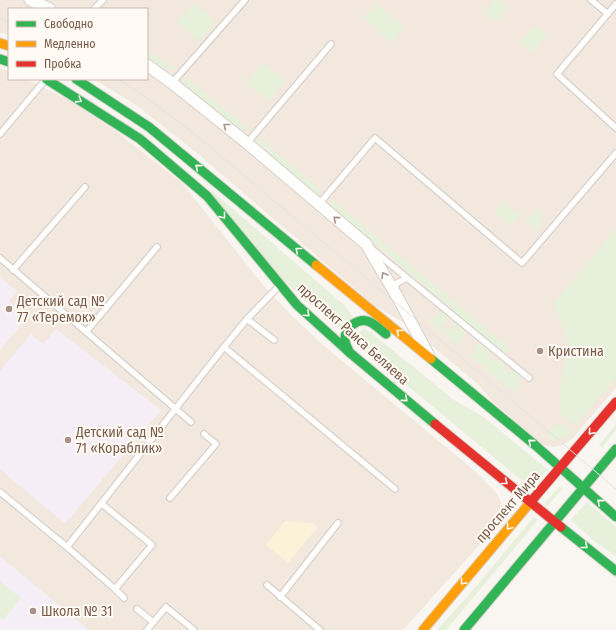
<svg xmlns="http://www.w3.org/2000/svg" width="616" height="630" viewBox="0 0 616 630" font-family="'Fira Sans Condensed',sans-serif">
	<rect width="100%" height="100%" fill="#f9f5f0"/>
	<g fill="#f2e8de">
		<path d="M0 0H616V388L572 439 563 445 553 447 543 445 492 401 478 384 403 322 374 305 197 153 136 105 94 79H147V9H9V35L0 33Z"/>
		<path d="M0 68 9 71V79H27L68 100 118 133 182 183 263 285 290 314 324 346 476 472 495 491 501 501 503 511 499 523 403 630H0Z"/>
	</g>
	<g fill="#f6eef6">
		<path d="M0 278 17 291 9 301 28 317 0 350Z"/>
		<path d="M56 329 161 410 65 524 0 469V371L31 334 43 344Z"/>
		<path d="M0 556 43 592 89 630H0Z"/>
	</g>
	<g fill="#e7f0db">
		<path d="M495 0H499L508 8 496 22 484 12Z"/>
		<path d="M194 3 216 21 199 41 177 23Z"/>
		<path d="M377 3 404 28 391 43 364 18Z"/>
		<path d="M534 25 547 35 533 53 520 43Z"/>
		<path d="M147 51 176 69 169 71 147 58Z"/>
		<path d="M263 63 285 81 268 101 246 83Z"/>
		<path d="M183 75 249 129 241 130 183 83 182 79Z"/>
		<path d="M260 138 323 192 316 194 256 143Z"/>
		<path d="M212 191 343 304 354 318 342 332 285 282 210 193Z"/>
		<path d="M330 198 513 351 503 353 331 206Z"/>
		<path d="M504 202 519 215 510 226 495 213Z"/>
		<path d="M536 209 543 215 538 220 543 224 538 231 526 221Z"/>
		<path d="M616 229V378L576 425 560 413V385L569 346 554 303Z"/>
		<path d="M442 310 447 314V323L441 325 442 329H444L448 328 451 331 453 330V325L455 322 458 323 460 327 464 331 463 341 460 342V346L455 342H453C447 335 438 328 430 322V318L439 317 438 311Z"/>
		<path d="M364 329 370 332 454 400 484 417 548 470 531 488 357 344 356 336 358 333Z"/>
		<path d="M477 344 482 345 485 351 488 349 492 359C502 360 506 364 507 374L516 369 519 374 520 384 516 390 517 393H514L512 388 509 390 505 386V379L503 380 502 383 497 378 484 368 482 365 471 358 470 355 474 354V349Z"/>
		<path d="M562 424 571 432C564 440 554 443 546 436L556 425Z"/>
		<path d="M616 424V430L602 448 599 445Z"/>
		<path d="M560 486 563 488 547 507 544 504Z"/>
		<path d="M587 502 616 527V556L598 544 571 520Z"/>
		<path d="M534 517 538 520 446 630H437L474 589Z"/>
		<path d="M0 581 21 598 3 620 0 618Z"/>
	</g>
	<path fill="#fbf2d9" d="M285 521 313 523 317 528 288 563 266 545Z"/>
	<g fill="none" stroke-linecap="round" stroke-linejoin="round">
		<defs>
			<g id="lane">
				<path d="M591 0 608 14"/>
				<path d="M616 4 557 74 616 128"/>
				<path d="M94 9 103 0"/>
				<path d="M172 83 245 0"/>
				<path d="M0 134 46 79"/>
				<path d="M247 143 331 44"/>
				<path d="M319 204 375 138 522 263 616 153"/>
				<path d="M373 250 529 378"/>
				<path d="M0 258 191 422"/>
				<path d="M13 270 85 187"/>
				<path d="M394 291 397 283 407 278"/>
				<path d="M247 319 274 340"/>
				<path d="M86 332 157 247"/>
				<path d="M224 347 395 489"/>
				<path d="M0 492 67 547 224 347 247 319 280 285"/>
				<path d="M170 498 216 444 204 434"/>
				<path d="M67 547 115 589 152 545 102 504"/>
				<path d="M267 585 320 630"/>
				<path d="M115 589 124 598"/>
				<path d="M280 597 338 523"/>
				<path d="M137 609 153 622"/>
				<path d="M147 630 166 607 194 630"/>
			</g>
			<g id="street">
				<path d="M30 0 50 9"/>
				<path d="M147 65 172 83 247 143 366 244 398 298 428 354"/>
			</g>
			<g id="fast">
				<path d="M0 59 9 62"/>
				<path d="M46 79 140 139 207 196 297 305 349 352 435 424"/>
				<path d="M76 79 149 127 316 265"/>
				<path d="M349 352C348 348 345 344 345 340 344 327 359 317 370 322 376 325 381 330 386 334"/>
				<path d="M431 359 535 445 616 517"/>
				<path d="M561 527 616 571"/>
				<path d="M464 630 616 449"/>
			</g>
			<g id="slow">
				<path d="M0 43 9 46"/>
				<path d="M316 265 431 359"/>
				<path d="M423 630 534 498"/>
			</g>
			<g id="jam">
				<path d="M435 424 561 527"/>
				<path d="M534 498 616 402"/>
			</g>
		</defs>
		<use href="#lane" stroke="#d7d1cb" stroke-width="8"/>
		<use href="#street" stroke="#d7d1cb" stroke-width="13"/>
		<use href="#fast" stroke="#d9d2cb" stroke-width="11"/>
		<use href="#slow" stroke="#d9d2cb" stroke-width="11"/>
		<use href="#jam" stroke="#d9d2cb" stroke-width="11"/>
		<use href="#lane" stroke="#fefefd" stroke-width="5.5"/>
		<use href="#street" stroke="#fefefd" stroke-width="11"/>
		<use href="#fast" stroke="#30b455" stroke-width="9"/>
		<use href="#slow" stroke="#ff9f0a" stroke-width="9"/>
		<use href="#jam" stroke="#e5322d" stroke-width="9"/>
		<g stroke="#e6e3e7" stroke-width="1">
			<path d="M0 18 9 22"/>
			<path d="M118 79C183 120 240 173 299 222 405 310 511 399 616 489"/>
		</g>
	</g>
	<defs><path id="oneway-chevron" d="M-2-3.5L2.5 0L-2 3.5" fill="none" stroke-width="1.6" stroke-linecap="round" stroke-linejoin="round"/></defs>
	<g stroke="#fffaf3">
		<use href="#oneway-chevron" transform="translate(79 100) rotate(32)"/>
		<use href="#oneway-chevron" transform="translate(198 167) rotate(-140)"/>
		<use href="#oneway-chevron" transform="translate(223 216) rotate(51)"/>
		<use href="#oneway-chevron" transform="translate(298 250) rotate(-141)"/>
		<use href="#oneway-chevron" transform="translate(307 314) rotate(42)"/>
		<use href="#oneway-chevron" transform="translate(399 332) rotate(-141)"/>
		<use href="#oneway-chevron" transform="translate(405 399) rotate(40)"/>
		<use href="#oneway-chevron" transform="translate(591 432) rotate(131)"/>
		<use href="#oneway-chevron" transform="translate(531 442) rotate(-140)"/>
		<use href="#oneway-chevron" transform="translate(505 482) rotate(38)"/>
		<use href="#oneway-chevron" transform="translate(600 502) rotate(-139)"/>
		<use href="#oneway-chevron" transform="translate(509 527) rotate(131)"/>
		<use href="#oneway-chevron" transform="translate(585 546) rotate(39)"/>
		<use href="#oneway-chevron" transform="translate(463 582) rotate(130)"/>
	</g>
	<g stroke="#a8958b">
		<use href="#oneway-chevron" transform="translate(226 126) rotate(-141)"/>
		<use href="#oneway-chevron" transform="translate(336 219) rotate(-140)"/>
		<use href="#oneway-chevron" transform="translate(384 275) rotate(-121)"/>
	</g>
	<g fill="#a69286" stroke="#fffaf3" stroke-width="1.5">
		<circle cx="9" cy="309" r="4"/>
		<circle cx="540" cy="351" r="4"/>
		<circle cx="68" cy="440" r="4"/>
		<circle cx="33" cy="611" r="4"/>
	</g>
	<g text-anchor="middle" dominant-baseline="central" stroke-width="4" stroke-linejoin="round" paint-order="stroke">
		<g font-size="14" fill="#7a5c4d" stroke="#fffaf3" text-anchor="start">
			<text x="17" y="301">Детский сад №<tspan x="17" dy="16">77 «Теремок»</tspan></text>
			<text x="548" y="351">Кристина</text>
			<text x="76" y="432">Детский сад №<tspan x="76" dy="16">71 «Кораблик»</tspan></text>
			<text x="41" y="611">Школа № 31</text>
		</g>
		<g font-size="14" fill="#7a5c4d" stroke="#fffaf3">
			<text transform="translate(353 334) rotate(42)">проспект Раиса Беляева</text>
			<text transform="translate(508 507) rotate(-49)">проспект Мира</text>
		</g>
	</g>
	<rect x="8" y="8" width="140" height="72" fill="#fffaf3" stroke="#cabbb1"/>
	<rect x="16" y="21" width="20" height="6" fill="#30b455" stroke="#cabbb1"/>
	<text x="44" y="28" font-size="12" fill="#7a5c4d">Свободно</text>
	<rect x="16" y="41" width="20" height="6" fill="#ff9f0a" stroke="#cabbb1"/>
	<text x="44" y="48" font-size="12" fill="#7a5c4d">Медленно</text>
	<rect x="16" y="61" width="20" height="6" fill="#e5322d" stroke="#cabbb1"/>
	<text x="44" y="68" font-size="12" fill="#7a5c4d">Пробка</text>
</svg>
